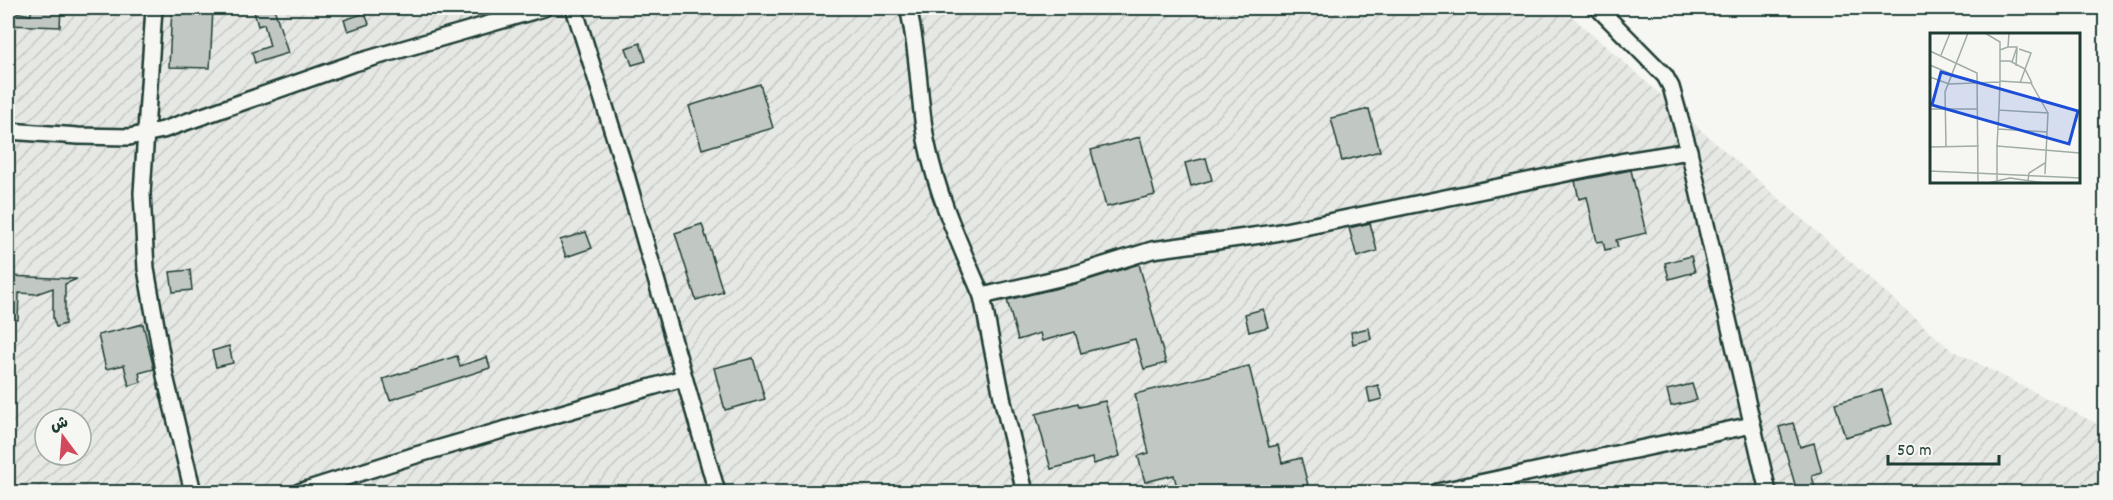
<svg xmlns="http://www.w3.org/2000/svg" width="2113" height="500" viewBox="0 0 2113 500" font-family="Dekko,'Playpen Sans Arabic',sans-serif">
	<defs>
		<pattern id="industrial-furrows" width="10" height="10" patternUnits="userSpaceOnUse" patternTransform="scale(1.5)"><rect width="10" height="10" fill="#e6e8e4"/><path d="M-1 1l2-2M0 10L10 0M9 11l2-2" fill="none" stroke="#c5c8c4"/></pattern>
	</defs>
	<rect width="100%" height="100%" fill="#f6f6f2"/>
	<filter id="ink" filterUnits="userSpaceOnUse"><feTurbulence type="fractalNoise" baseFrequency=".0167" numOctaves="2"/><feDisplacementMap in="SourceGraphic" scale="12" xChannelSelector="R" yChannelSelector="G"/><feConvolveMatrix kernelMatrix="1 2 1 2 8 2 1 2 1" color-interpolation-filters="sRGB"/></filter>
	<g filter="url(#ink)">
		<path fill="url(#industrial-furrows)" fill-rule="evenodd" d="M8 8H1562L1950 349 2105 428V492H8ZM45 419H81V455H45Z"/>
		<g fill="#c1c8c3" stroke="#1f3d34" stroke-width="1.5">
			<path d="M31 8H61L60 27 8 25V11L31 15Z"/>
			<path d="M172 8H213L210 68 169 67Z"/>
			<path d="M253 8H274L288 53 255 63 252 52 270 46 264 24 258 26Z"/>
			<path d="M365 13 369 24 348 31 344 20Z"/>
			<path d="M640 43 646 61 632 65 626 48Z"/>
			<path d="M760 84 773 128 702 149 689 106Z"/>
			<path d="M1369 109 1380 151 1342 161 1331 118Z"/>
			<path d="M1140 137 1155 195 1106 207 1091 150Z"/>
			<path d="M1206 158 1212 180 1191 186 1185 163Z"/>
			<path d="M1631 170 1646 233 1616 240 1618 247 1605 250 1603 241 1597 242 1587 197 1579 199 1575 181Z"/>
			<path d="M1370 223 1377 251 1357 257 1349 228Z"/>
			<path d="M702 224 723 292 696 300 675 233Z"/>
			<path d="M586 232 592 248 566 257 560 240Z"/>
			<path d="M1691 256 1695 272 1669 279 1665 263Z"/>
			<path d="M1139 264 1166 363 1144 369 1135 339 1081 353 1075 332 1042 341 1040 333 1018 340 1007 300 1075 284Z"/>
			<path d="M190 270 192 290 173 292 170 272Z"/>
			<path d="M8 276 77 279 65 284V324L56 327 53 318V288L36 294 19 293 18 320 8 319Z"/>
			<path d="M1263 309 1268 327 1249 332 1245 314Z"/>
			<path d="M143 324 154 369 139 373 141 382 129 386 124 365 106 369 98 335Z"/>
			<path d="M1369 328 1371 339 1353 344 1351 332Z"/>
			<path d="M229 346 233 363 216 367 212 351Z"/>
			<path d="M457 356 460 366 487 357 490 368 390 400 383 379Z"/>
			<path d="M753 358 765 399 725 410 714 368Z"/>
			<path d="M1249 366 1269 447 1278 445 1282 463 1301 458 1308 485 1278 492H1178L1174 475 1145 482 1138 456 1149 453 1135 394Z"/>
			<path d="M1692 384 1697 400 1671 406 1667 390Z"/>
			<path d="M1378 385 1382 399 1370 402 1367 388Z"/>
			<path d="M1882 390 1892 424 1845 437 1835 403Z"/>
			<path d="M1105 401 1120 456 1093 464 1092 458 1051 469 1036 414 1078 403 1079 407Z"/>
			<path d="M1793 423 1800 447 1814 443 1822 473 1812 476 1816 492H1797L1779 427Z"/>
		</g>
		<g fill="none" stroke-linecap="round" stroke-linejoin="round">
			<defs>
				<g id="minor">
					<path d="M154 8 142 193 146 269 165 376 193 492"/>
					<path d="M574 8 623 164 717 492"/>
					<path d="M908 8C919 51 918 96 926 140 937 195 960 245 982 296"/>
					<path d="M1598 8 1665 76 1671 87 1689 151"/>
					<path d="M8 131 78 136 129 137 163 130 351 64 544 8"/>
					<path d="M299 492 416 455 683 378"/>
					<path d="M1025 492 1003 402 982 296 1072 275 1152 250 1275 233 1620 162 1689 151 1768 492"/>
					<path d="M1437 492 1752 425"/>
				</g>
			</defs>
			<use href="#minor" stroke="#1f3d34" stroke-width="20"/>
			<use href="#minor" stroke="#f6f6f2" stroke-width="15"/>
		</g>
	</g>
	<g transform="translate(1930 33)">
		<rect width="150" height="150" fill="#f6f6f2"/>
		<path fill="none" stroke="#a0aca6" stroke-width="1.5" d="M55 0 70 9V48M78 14H87L82 29M89 16 101 20 90 50M70 17 78 14 79 0M0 18 47 40 48 150M11 22 20 0M70 28H80L95 36 102 50M0 32 21 41M86 33 87 15M0 44 19 51 70 49M0 76H48M69 77 70 48 101 50 118 80M68 96 117 99M67 113 69 77 118 80 115 141M0 114 49 113M16 114 15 59 38 0M0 138 150 145M98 148 99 140 115 130M58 150 80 145 115 150M67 150V113L150 120"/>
		<path fill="#1d4ed8" fill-opacity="0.15" stroke="#1d4ed8" stroke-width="3" d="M11 39 148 78 139 111 2 72Z"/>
		<rect width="150" height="150" fill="none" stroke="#1f3d34" stroke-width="3"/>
	</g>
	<rect width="2113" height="500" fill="none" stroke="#f6f6f2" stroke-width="30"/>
	<rect x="15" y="15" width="2083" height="470" fill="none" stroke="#1f3d34" stroke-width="2" filter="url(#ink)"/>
	<g transform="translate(63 437) rotate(344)"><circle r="28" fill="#f6f6f2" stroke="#a0aca6" stroke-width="1.5"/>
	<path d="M0-4.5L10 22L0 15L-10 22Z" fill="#d1495b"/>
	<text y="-9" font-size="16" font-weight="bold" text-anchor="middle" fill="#1f3d34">ش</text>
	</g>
	<path d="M1888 455v9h111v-9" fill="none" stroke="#1f3d34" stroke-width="3"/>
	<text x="1897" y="455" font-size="18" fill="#1f3d34" stroke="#f6f6f2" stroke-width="4.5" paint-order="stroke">50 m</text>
</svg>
